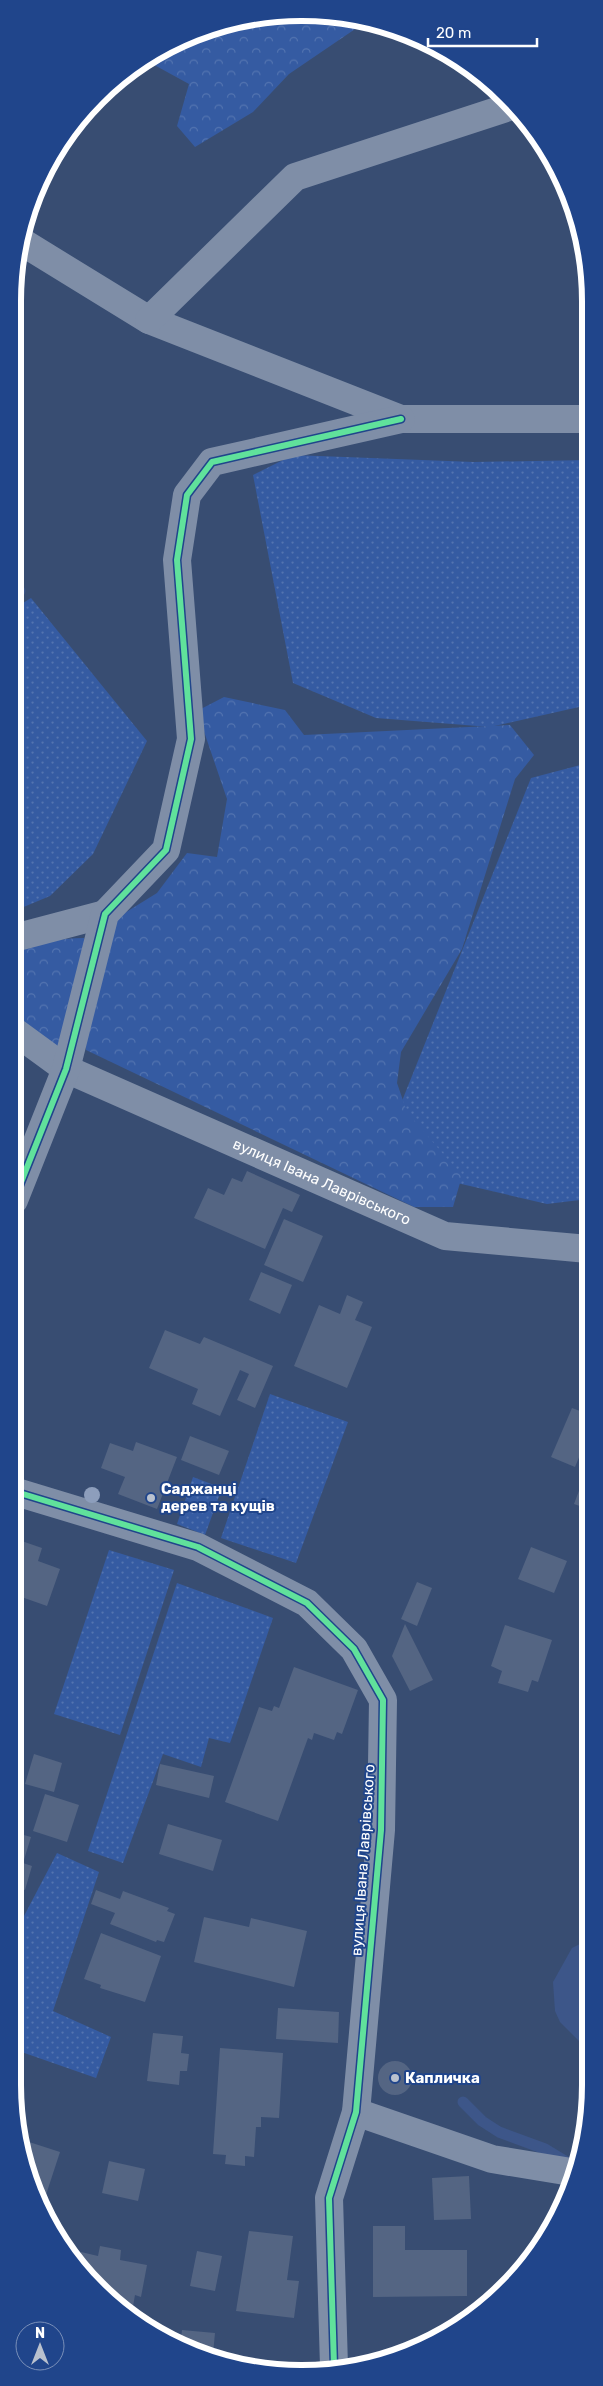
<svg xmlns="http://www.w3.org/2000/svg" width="603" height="2386" viewBox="0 0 603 2386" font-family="Rubik,sans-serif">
	<defs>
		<pattern id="grass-dots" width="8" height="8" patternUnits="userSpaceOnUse" patternTransform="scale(1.25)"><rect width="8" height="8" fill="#355ba2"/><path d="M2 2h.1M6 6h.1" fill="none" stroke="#5374b0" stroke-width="1.8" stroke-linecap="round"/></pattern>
		<pattern id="forest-crowns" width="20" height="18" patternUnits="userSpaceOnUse" patternTransform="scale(1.25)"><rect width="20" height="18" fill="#355ba2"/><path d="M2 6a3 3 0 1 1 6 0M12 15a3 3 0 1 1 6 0" fill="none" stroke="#5374b0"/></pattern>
	</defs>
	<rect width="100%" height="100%" fill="#384d72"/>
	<g fill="url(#grass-dots)">
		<path d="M293 455 474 462 588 460V705L490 727 376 718 293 683 253 475Z"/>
		<path d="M31 598 147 741 93 854 50 896 14 911 15 608Z"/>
		<path d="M588 763V1199L547 1204 457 1183 390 1131 531 778Z"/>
		<path d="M270 1394 348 1422 296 1563 221 1538Z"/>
		<path d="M193 1477 222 1488 205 1535 177 1524Z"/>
		<path d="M109 1550 174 1570 120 1735 54 1714Z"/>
		<path d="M177 1583 273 1618 230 1743 209 1738 201 1767 163 1754 123 1863 88 1851Z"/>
		<path d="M57 1853 99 1872 53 2011 111 2037 96 2078 13 2049V1937Z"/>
	</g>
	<g fill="url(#forest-crowns)">
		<path d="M340 15 364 23 289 74 253 112 195 147 177 126 189 84 147 61 227 22Z"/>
		<path d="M224 697 285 710 304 735 510 725 534 755 515 779 462 949 401 1052 397 1083 407 1112 462 1176 453 1207H414L86 1050 87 959 69 1037 49 1056 14 1037V952C38 943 59 938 84 938L87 953 102 927 157 893 187 853 217 857 227 799 197 711Z"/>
	</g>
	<path fill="#3d5689" d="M588 1940V2050L560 2022 555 2011 553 1982 572 1948Z"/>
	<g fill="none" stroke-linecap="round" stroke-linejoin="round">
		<g stroke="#3d5689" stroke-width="11">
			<path d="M15 595 20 591"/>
			<path d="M463 2102 482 2121 499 2132 545 2149 568 2163"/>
		</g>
	</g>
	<g fill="#546583">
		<path d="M247 1171 300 1195 292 1212 283 1208 265 1249 194 1218 208 1188 224 1195 232 1178 242 1182Z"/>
		<path d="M284 1219 323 1236 303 1282 264 1265Z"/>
		<path d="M261 1272 292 1285 280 1314 249 1300Z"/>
		<path d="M347 1295 363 1302 355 1320 372 1327 347 1388 294 1366 319 1305 340 1314Z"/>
		<path d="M165 1330 200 1344 204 1337 273 1366 255 1408 237 1400 249 1374 240 1370 220 1416 192 1404 198 1389 149 1368Z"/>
		<path d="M572 1408 588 1414V1436L575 1467 551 1457Z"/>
		<path d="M190 1436 229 1451 219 1475 181 1460Z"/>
		<path d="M136 1442 177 1457 157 1509 118 1494 125 1477 101 1468 110 1443 133 1451Z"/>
		<path d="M588 1467V1509L574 1504Z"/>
		<path d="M13 1538 42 1548 38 1561 60 1569 47 1606 13 1594Z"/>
		<path d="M531 1547 567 1561 554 1593 518 1579Z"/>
		<path d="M417 1582 432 1588 417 1626 401 1619Z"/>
		<path d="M405 1624 433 1680 410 1691 392 1656Z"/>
		<path d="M505 1625 552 1640 538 1682 532 1680 528 1692 498 1683 502 1671 491 1666Z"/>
		<path d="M294 1667 358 1690 342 1734 337 1732 334 1740 314 1733 312 1740 308 1738 278 1821 225 1802 259 1707 272 1711 274 1706 279 1708Z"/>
		<path d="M34 1754 62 1763 54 1792 25 1784Z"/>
		<path d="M160 1764 214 1776 209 1798 156 1785Z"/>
		<path d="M45 1794 79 1805 67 1842 33 1831Z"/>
		<path d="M168 1824 222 1840 213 1871 159 1854Z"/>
		<path d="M13 1832 31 1837 23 1863 32 1866 25 1890 15 1887 13 1892Z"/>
		<path d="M96 1890 120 1899 123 1891 169 1908 167 1911 175 1914 164 1942 157 1940 156 1942 110 1924 115 1913 91 1904Z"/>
		<path d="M204 1917 249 1927 251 1918 307 1931 294 1987 194 1962Z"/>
		<path d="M101 1933 161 1956 145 2002 100 1988 101 1985 84 1979Z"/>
		<path d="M278 2008 339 2012 338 2043 276 2039Z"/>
		<path d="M153 2033 183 2036 181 2053 189 2054 187 2071H180L179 2085 147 2081Z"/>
		<path d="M220 2048 283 2053 279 2118 261 2117V2127H256L254 2157 245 2156V2166L225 2164 226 2155 213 2154Z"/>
		<circle cx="395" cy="2078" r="17"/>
		<path d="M23 2140 60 2152 42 2207 34 2195Z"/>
		<path d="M109 2161 145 2169 138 2201 102 2193Z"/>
		<path d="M469 2176 471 2219 434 2220 432 2178Z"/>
		<path d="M373 2226H405V2250H467V2296L373 2297Z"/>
		<path d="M249 2231 293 2236 287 2280 299 2281 294 2318 236 2311Z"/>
		<path d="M100 2246 121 2250 120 2260 147 2265 141 2297 135 2295 132 2312 84 2275 78 2265 81 2252 98 2256Z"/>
		<path d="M197 2251 222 2256 215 2291 190 2286Z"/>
		<path d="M182 2330 215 2333 213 2354 180 2345Z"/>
	</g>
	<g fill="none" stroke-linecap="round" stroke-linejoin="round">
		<g stroke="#7f8ea7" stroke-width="28">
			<path d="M22 242 149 320 401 419H588"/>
			<path d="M149 320 295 177 512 106"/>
			<path d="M14 938 105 914"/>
			<path id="s1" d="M14 1031 66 1069 445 1236 588 1249"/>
			<path d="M14 1200 66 1069 105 914 166 850 191 739 177 560 187 495 212 462 401 419"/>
			<path d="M13 1491 198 1547 307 1603 354 1649 383 1700 381 1830 356 2112 329 2198 334 2366"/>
			<path d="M356 2112 492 2159 571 2172"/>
		</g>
		<defs>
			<g id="cycleway">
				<path d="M14 1200 66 1069 105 914 166 850 191 739 177 560 187 495 212 462 401 419"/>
				<path d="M13 1491 198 1547 307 1603 354 1649 383 1700 381 1830 356 2112 329 2198 334 2366"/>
			</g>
		</defs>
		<use href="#cycleway" stroke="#20458b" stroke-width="9"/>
		<use href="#cycleway" stroke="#60e19b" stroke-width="6"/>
	</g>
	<circle fill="#8d9ebc" cx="92" cy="1495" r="8"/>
	<g fill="#b9c1ce" stroke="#20458b" stroke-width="2">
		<circle cx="151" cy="1498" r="5"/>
		<circle cx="395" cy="2078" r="5"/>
	</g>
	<g text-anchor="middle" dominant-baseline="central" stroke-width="4" stroke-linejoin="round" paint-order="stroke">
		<g font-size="15" fill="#fff" stroke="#20458b">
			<text stroke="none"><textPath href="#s1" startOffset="344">вулиця Івана Лаврівського</textPath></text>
			<text transform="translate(363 1860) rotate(-86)">вулиця Івана Лаврівського</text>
		</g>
		<g font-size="15" font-weight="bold" fill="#fff" stroke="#20458b" text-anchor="start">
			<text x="161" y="1489">Саджанці<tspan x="161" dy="17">дерев та кущів</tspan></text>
			<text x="405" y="2078">Капличка</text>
		</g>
	</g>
	<path d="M0 0H603V2386H0ZM301 21H302A280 280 0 0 1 582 301V2085A280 280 0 0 1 302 2365H301A280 280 0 0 1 21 2085V301A280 280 0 0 1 301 21Z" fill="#20458b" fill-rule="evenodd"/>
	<path fill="none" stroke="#fff" stroke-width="6" d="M301 21H302A280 280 0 0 1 582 301V2085A280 280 0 0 1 302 2365H301A280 280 0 0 1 21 2085V301A280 280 0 0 1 301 21Z"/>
	<g transform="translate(40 2346)"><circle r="24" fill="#20458b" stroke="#798fb9"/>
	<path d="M0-4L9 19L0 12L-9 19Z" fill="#b9c1ce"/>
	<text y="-8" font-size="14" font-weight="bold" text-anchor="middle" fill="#ffffff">N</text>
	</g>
	<path d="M428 38v8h109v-8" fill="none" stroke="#ffffff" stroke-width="2.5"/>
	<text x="436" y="38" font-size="15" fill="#ffffff" stroke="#20458b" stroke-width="4" paint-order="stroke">20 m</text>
</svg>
